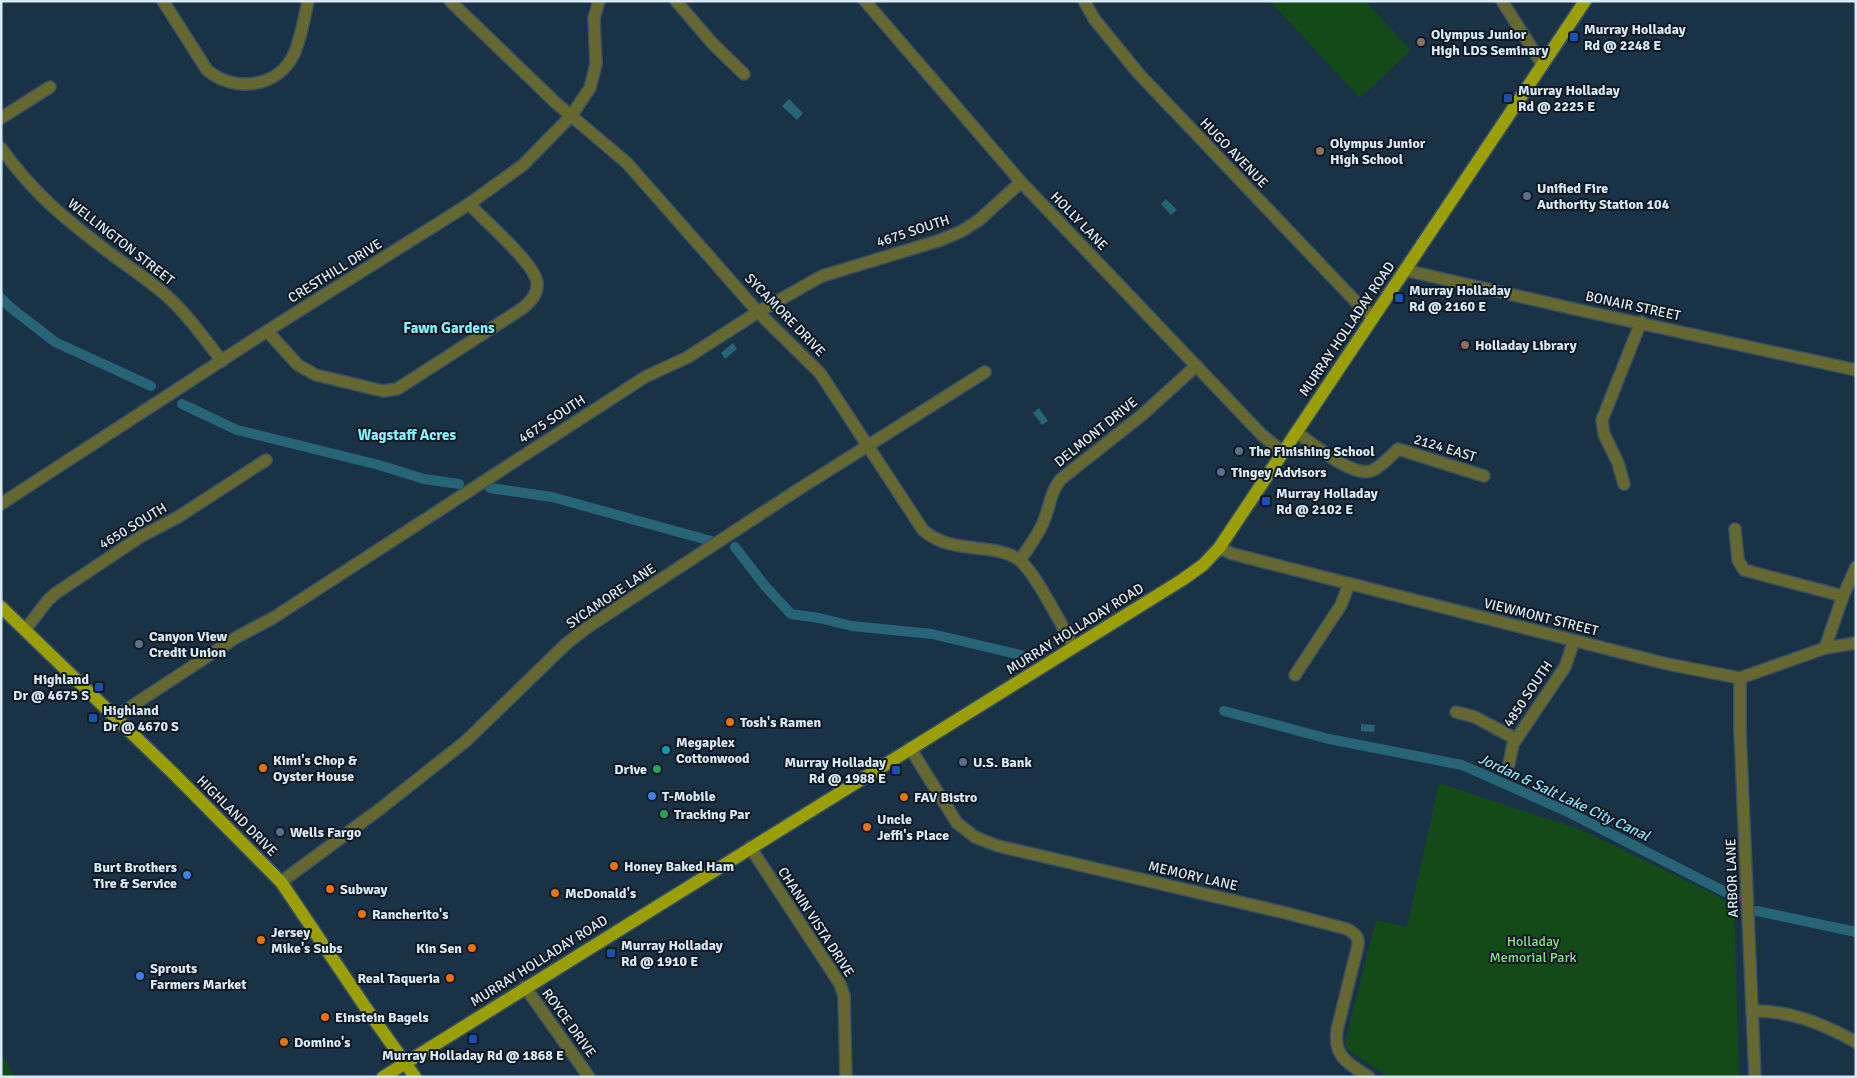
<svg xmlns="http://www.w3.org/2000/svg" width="1857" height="1078" viewBox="0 0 1857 1078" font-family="Signika,sans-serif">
	<rect width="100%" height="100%" fill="#1a3246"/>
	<g fill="#144a18">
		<path d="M1270 1H1365L1411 50 1360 98Z"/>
		<path d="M1439 783 1582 830 1734 904 1739 1077H1388L1347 1049 1345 1042 1376 920 1407 927Z"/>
		<path d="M1 1054 15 1077H1Z"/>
	</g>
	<g fill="#266476">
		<path d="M789 99 803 113 797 120 782 106Z"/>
		<path d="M1166 199 1177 210 1171 215 1161 204Z"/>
		<path d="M733 343 737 349 725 359 721 353Z"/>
		<path d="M1039 408 1048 421 1042 425 1033 413Z"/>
		<path d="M1361 724 1375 725 1374 732 1361 731Z"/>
	</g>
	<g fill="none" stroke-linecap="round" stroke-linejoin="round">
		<g stroke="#266476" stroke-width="10">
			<path d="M1 298 10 307 55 342 151 386"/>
			<path d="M182 404 237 430 379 465 424 479 459 484"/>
			<path d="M490 488 552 497 711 541"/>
			<path d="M735 547 765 586 791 614 819 618 852 626 932 634 1021 655"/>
			<path d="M1224 711 1329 739 1462 765 1568 812 1737 898"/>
			<path d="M1757 911 1856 932"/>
		</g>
		<defs>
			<g id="minor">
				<path d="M163 1 207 70C234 93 278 88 294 54 301 38 304 19 308 1"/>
				<path d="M450 1 556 103 627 163 758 312 820 373 923 530C951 555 992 542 1018 559 1035 571 1062 627 1074 647"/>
				<path d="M676 1 713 44 744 74"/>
				<path d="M865 1 1021 182 1262 435 1283 452"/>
				<path d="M1084 1 1095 20 1139 74 1360 306 1373 317"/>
				<path d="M1502 1 1542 64"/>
				<path d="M1 118 50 87"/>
				<path d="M1 148C33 193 64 218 107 251 128 267 151 281 170 299 190 317 205 340 222 361"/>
				<path d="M1404 270 1588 312 1856 370"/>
				<path d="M267 331 298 365 316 375 383 391 397 389 405 384 523 308C531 301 538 294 537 282 534 263 484 220 469 204"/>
				<path d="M1296 432C1312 443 1351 477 1371 471 1381 467 1390 457 1398 449L1484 476"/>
				<path d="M1624 484 1618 463 1604 434 1602 420 1641 322"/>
				<path d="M1 504 267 331 469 204 523 165 571 116 590 88 596 64 594 18 599 1"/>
				<path d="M1735 529 1738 560 1744 570 1843 596"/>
				<path d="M1219 548 1233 554 1276 565 1667 664 1740 678 1825 648 1856 643"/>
				<path d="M1020 560C1028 548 1037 537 1043 523 1050 507 1050 492 1061 479L1142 415 1196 366"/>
				<path d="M25 630 48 600 56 593 140 537 178 517 266 460"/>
				<path d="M1825 648 1843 596 1856 567"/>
				<path d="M1295 675 1341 605 1349 584"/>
				<path d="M1740 678V731L1755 1077"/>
				<path d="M1456 712 1475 717 1516 739"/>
				<path d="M115 717 237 637 273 618 645 377 688 357 758 312 822 276 941 240 962 231 979 220 1021 182"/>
				<path d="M910 748 957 823 975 837 998 846 1286 913 1347 929C1354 933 1359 936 1358 945L1337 1030C1333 1057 1349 1064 1369 1077"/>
				<path d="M1509 764 1513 744 1565 667 1574 641"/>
				<path d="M750 847 840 984 844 996 846 1077"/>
				<path d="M281 882 380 809 466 741 566 644 588 627 799 489 985 372"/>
				<path d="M525 987 589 1077"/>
				<path d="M1752 1011C1790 1010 1823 1024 1856 1042"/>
			</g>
			<g id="major">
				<path d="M1 607 175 775 281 882 366 1008 415 1077"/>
				<path d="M383 1077 1182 580 1203 565 1219 548 1585 1"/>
			</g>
		</defs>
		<use href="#minor" stroke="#394f62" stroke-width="14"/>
		<use href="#major" stroke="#394f62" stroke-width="15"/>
		<use href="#minor" stroke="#656830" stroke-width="11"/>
		<use href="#major" stroke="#9b9f04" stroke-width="12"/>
	</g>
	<g fill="#1a4fb4" stroke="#0e1922" stroke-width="2">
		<rect x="1569" y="32" width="10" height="10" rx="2.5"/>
		<rect x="1503" y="93" width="10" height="10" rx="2.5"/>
		<rect x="1394" y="293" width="10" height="10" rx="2.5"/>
		<rect x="1261" y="496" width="10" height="10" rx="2.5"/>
		<rect x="94" y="682" width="10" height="10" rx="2.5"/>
		<rect x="88" y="713" width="10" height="10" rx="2.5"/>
		<rect x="891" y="765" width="10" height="10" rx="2.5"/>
		<rect x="606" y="948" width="10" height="10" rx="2.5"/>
		<rect x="468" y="1034" width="10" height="10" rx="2.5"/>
	</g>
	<g fill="#8d6e63" stroke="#0e1922" stroke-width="2">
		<circle cx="1421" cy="42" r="5"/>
		<circle cx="1320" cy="151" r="5"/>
		<circle cx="1465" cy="345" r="5"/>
	</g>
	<g fill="#5c6f8a" stroke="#0e1922" stroke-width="2">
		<circle cx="1527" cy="196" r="5"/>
		<circle cx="1239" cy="451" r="5"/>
		<circle cx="1221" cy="472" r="5"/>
		<circle cx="139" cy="644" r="5"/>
		<circle cx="963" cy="762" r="5"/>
		<circle cx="280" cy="832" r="5"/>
	</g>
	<g fill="#e8710a" stroke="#0e1922" stroke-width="2">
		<circle cx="730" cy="722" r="5"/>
		<circle cx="263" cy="768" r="5"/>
		<circle cx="904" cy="797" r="5"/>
		<circle cx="867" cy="827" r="5"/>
		<circle cx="614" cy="866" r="5"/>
		<circle cx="330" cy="889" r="5"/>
		<circle cx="555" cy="893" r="5"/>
		<circle cx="362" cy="914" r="5"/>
		<circle cx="261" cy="940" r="5"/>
		<circle cx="472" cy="948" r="5"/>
		<circle cx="450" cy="978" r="5"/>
		<circle cx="325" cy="1017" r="5"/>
		<circle cx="284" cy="1042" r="5"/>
	</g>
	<circle fill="#0f9aa8" stroke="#0e1922" stroke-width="2" cx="666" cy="750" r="5"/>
	<g fill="#2e9e5b" stroke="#0e1922" stroke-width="2">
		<circle cx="657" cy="769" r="5"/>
		<circle cx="664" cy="814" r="5"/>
	</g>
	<g fill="#3f7fe0" stroke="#0e1922" stroke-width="2">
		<circle cx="652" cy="796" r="5"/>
		<circle cx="187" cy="875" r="5"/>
		<circle cx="140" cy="976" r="5"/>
	</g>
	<g text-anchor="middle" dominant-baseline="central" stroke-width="4" stroke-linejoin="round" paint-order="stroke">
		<g font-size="14" font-weight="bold" fill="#dae9f6" stroke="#0e1922" text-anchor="start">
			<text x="1584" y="29">Murray Holladay<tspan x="1584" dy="16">Rd @ 2248 E</tspan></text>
			<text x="1431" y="34">Olympus Junior<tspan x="1431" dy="16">High LDS Seminary</tspan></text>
			<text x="1518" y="90">Murray Holladay<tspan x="1518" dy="16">Rd @ 2225 E</tspan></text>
			<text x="1330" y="143">Olympus Junior<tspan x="1330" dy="16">High School</tspan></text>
			<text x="1537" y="188">Unified Fire<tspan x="1537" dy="16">Authority Station 104</tspan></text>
			<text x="1409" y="290">Murray Holladay<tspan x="1409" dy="16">Rd @ 2160 E</tspan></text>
			<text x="1475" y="345">Holladay Library</text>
			<text x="1249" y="451">The Finishing School</text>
			<text x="1231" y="472">Tingey Advisors</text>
			<text x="1276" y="493">Murray Holladay<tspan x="1276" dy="16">Rd @ 2102 E</tspan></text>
			<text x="149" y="636">Canyon View<tspan x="149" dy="16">Credit Union</tspan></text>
			<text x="89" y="679" text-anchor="end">Highland<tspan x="89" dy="16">Dr @ 4675 S</tspan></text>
			<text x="103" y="710">Highland<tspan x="103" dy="16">Dr @ 4670 S</tspan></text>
			<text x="740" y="722">Tosh's Ramen</text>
			<text x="676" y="742">Megaplex<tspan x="676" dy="16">Cottonwood</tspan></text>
			<text x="273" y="760">Kimi's Chop &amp;<tspan x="273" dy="16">Oyster House</tspan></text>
			<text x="886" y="762" text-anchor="end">Murray Holladay<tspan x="886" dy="16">Rd @ 1988 E</tspan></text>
			<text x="973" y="762">U.S. Bank</text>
			<text x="647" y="769" text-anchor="end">Drive</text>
			<text x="662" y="796">T-Mobile</text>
			<text x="914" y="797">FAV Bistro</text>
			<text x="674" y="814">Tracking Par</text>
			<text x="877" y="819">Uncle<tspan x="877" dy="16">Jeffi's Place</tspan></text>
			<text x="290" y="832">Wells Fargo</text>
			<text x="624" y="866">Honey Baked Ham</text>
			<text x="177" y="867" text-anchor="end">Burt Brothers<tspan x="177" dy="16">Tire &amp; Service</tspan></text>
			<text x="340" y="889">Subway</text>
			<text x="565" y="893">McDonald's</text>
			<text x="372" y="914">Rancherito's</text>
			<text x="271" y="932">Jersey<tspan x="271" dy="16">Mike's Subs</tspan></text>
			<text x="621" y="945">Murray Holladay<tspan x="621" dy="16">Rd @ 1910 E</tspan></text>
			<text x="462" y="948" text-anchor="end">Kin Sen</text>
			<text x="150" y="968">Sprouts<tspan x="150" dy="16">Farmers Market</tspan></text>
			<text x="440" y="978" text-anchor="end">Real Taqueria</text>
			<text x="335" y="1017">Einstein Bagels</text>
			<text x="294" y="1042">Domino's</text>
			<text x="473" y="1055" text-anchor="middle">Murray Holladay Rd @ 1868 E</text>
		</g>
		<g font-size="14" fill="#dae9f6" stroke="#0e1922">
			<text transform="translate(1234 153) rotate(46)">HUGO AVENUE</text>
			<text transform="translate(1079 221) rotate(46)">HOLLY LANE</text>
			<text transform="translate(913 231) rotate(-18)">4675 SOUTH</text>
			<text transform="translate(121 242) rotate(38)">WELLINGTON STREET</text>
			<text transform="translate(335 271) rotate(-32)">CRESTHILL DRIVE</text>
			<text transform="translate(1633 306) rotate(12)">BONAIR STREET</text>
			<text transform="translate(785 315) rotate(46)">SYCAMORE DRIVE</text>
			<text transform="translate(1347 329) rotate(-56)">MURRAY HOLLADAY ROAD</text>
			<text transform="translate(552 419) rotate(-33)">4675 SOUTH</text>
			<text transform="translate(1096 432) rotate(-39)">DELMONT DRIVE</text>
			<text transform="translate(1445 448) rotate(17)">2124 EAST</text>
			<text transform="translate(133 526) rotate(-31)">4650 SOUTH</text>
			<text transform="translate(611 596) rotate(-34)">SYCAMORE LANE</text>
			<text transform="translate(1541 617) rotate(14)">VIEWMONT STREET</text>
			<text transform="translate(1075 629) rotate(-32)">MURRAY HOLLADAY ROAD</text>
			<text transform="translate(1528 694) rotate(-56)">4850 SOUTH</text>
			<text transform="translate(237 816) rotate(45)">HIGHLAND DRIVE</text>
			<text transform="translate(1193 876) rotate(13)">MEMORY LANE</text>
			<text transform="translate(1732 878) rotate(-92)">ARBOR LANE</text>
			<text transform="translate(816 922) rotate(57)">CHANIN VISTA DRIVE</text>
			<text transform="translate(539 961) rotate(-32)">MURRAY HOLLADAY ROAD</text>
			<text transform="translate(569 1023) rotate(54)">ROYCE DRIVE</text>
		</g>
		<g font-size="14" fill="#8ae18b" stroke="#0e1922">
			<text x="1533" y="941">Holladay<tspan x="1533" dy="16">Memorial Park</tspan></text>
		</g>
		<g font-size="15" font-weight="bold" fill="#88f2fe" stroke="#0e1922">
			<text x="449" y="328">Fawn Gardens</text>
			<text x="407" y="435">Wagstaff Acres</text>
		</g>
		<g font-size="15" font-style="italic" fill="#8edff9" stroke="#0e1922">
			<text transform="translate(1564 797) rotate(25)">Jordan &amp; Salt Lake City Canal</text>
		</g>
	</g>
	<rect width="1857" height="1078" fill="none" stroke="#dae9f6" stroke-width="5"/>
</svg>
